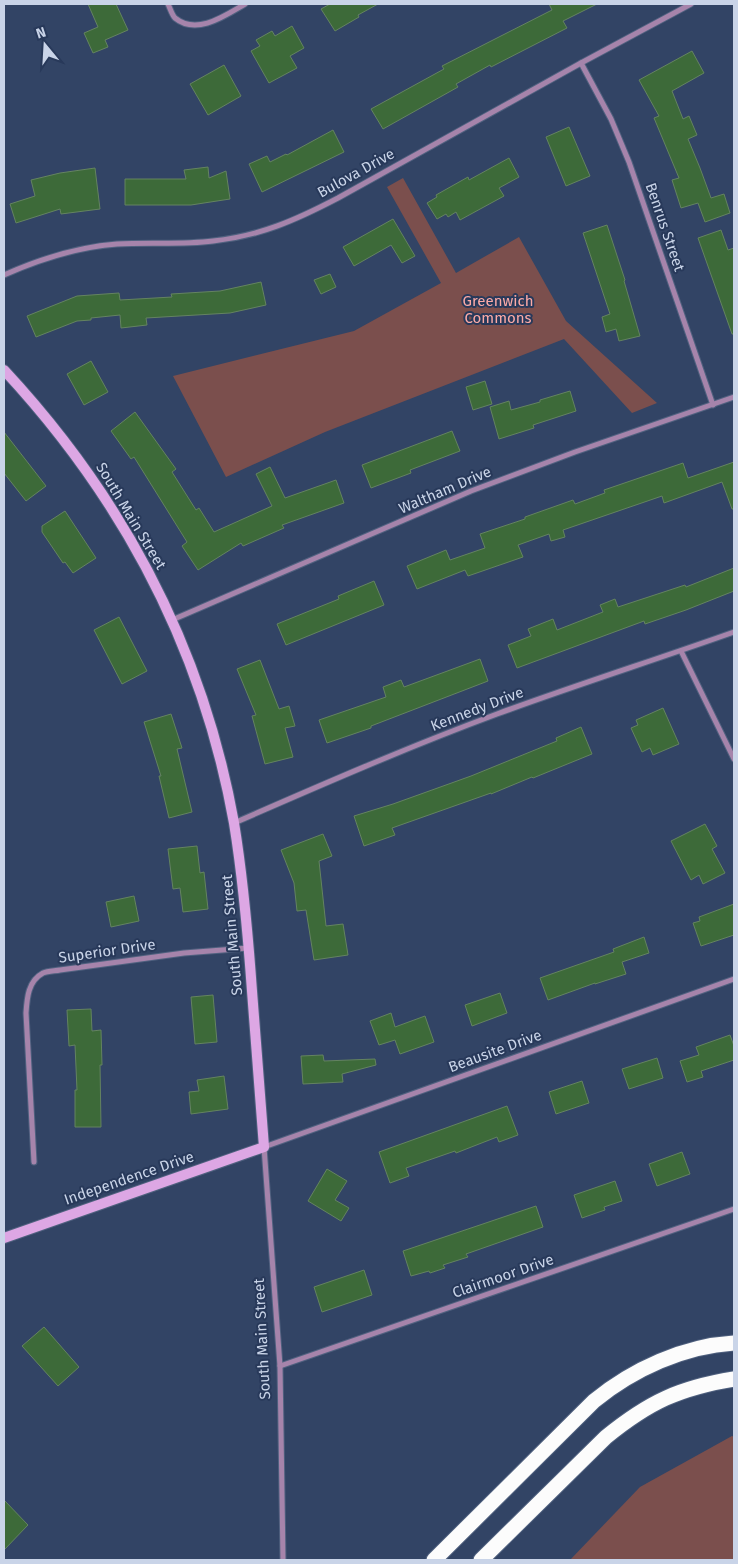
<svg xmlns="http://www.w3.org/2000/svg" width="738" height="1564" viewBox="0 0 738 1564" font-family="'Fira Sans',sans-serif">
	<rect width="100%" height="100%" fill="#324465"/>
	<g fill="#7b4f4d">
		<path d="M403 178 456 273 519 237 566 321 657 403 632 413 564 339 325 432 226 477 173 376 354 331 441 283 387 187Z"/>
		<path d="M732 1436 734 1437V1560H570L640 1487Z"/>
	</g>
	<g fill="#3d6a39" stroke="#648361">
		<path d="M88 4H116L128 30 105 40 108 47 93 53 84 33 98 27Z"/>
		<path d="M330 4H378L358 15 359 17 335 31 321 9Z"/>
		<path d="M549 4H597L563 21 567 28 491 67 490 65 456 84 458 87 383 129 371 109 444 69 442 66 552 10Z"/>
		<path d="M292 26 304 48 290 56 297 68 269 83 251 51 260 46 256 40 272 31 275 36Z"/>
		<path d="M692 51 704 73 672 91 683 119 689 116 697 135 688 139 700 168 711 198 724 194 730 213 705 222 698 203 681 208 672 180 679 178 654 118 659 116 639 80Z"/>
		<path d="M224 65 241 96 208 115 190 84Z"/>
		<path d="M569 127 590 176 566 186 546 137Z"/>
		<path d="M333 130 344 152 262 192 249 164 267 156 270 162 286 154 287 155Z"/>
		<path d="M509 158 519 177 499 188 504 196 460 220 456 212 448 217 446 214 437 219 427 203 437 197 436 195 468 177 469 180Z"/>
		<path d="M208 167 209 178 226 171 230 199 191 205H125V179H186L184 170Z"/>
		<path d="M95 168 100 209 61 214 60 209 16 223 10 204 35 196 31 180 60 173Z"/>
		<path d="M393 219 415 256 402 263 391 245 354 266 343 247Z"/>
		<path d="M607 225 625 280 624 281 640 336 619 341 616 329 606 332 602 317 610 314 583 233Z"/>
		<path d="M721 230 728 250 734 248V334H732L698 238Z"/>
		<path d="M330 274 336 287 321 294 314 280Z"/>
		<path d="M261 282 266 305 230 313 146 318 147 325 121 328 120 315 91 318V320L77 321 36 337 27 316 77 296 119 293 120 300 172 297 171 294 220 291Z"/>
		<path d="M91 361 108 392 84 405 67 374Z"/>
		<path d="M485 381 492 404 473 410 466 387Z"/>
		<path d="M570 391 576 411 533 425 534 428 499 439 490 407 509 401 511 410 540 402V400Z"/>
		<path d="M135 412 176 469 172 472 196 510 199 508 214 532 272 506 256 474 270 467 285 498 336 480 344 503 282 525 284 528 243 546 241 543 198 570 182 546 187 542 134 457 131 459 111 431Z"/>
		<path d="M452 431 460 451 410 470 411 473 371 488 362 465Z"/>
		<path d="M4 432 46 486 26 501 4 473Z"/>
		<path d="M734 462V509H732L722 482 664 503 662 496 563 530 565 537 551 541 549 534 518 545 523 557 468 576 465 570 417 589 407 566 446 550 450 560 485 548 480 534 525 519V517L573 500 575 504 605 493 604 490 683 463 688 478Z"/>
		<path d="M65 511 96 558 73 573 65 562 63 563 42 532V526Z"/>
		<path d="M734 568V591L686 610 645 624 644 621 517 668 508 645 531 636 528 629 553 619 557 630 603 612 600 605 615 599 618 607 685 585 686 587Z"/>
		<path d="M374 581 384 605 286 645 277 624 339 599 338 596Z"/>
		<path d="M119 617 147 671 122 684 94 630Z"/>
		<path d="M480 659 488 681 371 726V728L327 743 319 720 386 697 383 687 401 680 404 687Z"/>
		<path d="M260 660 279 709 289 706 295 726 285 728 293 757 265 764 252 716 256 715 237 669Z"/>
		<path d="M663 708 679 744 653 755 650 748 642 752 631 728 638 725 636 720Z"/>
		<path d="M171 714 182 748 177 749 192 812 169 818 159 776H161L144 722Z"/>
		<path d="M581 727 592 754 533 778 532 777 491 794V793L392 828 395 835 364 846 354 816 393 804 471 776 557 741 556 738Z"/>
		<path d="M705 824 717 846 712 849 725 873 703 884 699 875 691 880 671 841Z"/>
		<path d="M323 834 332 856 319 861 326 926 343 924 348 955 314 960 306 910 297 911 294 883 281 850Z"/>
		<path d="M197 846 200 873 204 872 208 909 183 912 180 888 173 889 168 849Z"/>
		<path d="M134 896 139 921 111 927 106 902Z"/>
		<path d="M734 904V935L701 946 693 923 700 921 699 917Z"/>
		<path d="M644 937 649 953 622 962 626 974 595 984V983L548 1000 540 978 614 952 613 949Z"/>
		<path d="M500 993 507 1013 472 1026 465 1005Z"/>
		<path d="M213 995 217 1042 195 1044 191 997Z"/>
		<path d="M91 1009 92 1031 101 1030 102 1065H100L101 1127H75V1090H77L75 1045 69 1046 67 1010Z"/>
		<path d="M391 1013 395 1027 425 1016 434 1042 400 1054 395 1040 379 1045 370 1021Z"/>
		<path d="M730 1035 734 1046V1060L701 1071 703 1077 687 1082 680 1061 699 1055 696 1047Z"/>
		<path d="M323 1055 324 1061 375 1059 376 1065 342 1074 343 1082 303 1084 301 1056Z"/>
		<path d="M657 1058 663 1078 629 1089 622 1069Z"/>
		<path d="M224 1076 228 1109 191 1114 189 1092 199 1091 197 1080Z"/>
		<path d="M582 1081 589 1103 556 1114 549 1092Z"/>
		<path d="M507 1106 518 1135 499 1142 497 1137 456 1153 455 1151 406 1168 409 1176 390 1183 379 1152Z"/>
		<path d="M682 1152 690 1174 657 1186 649 1164Z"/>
		<path d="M327 1169 347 1181 335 1200 349 1208 341 1221 308 1201Z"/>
		<path d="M615 1181 622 1201 604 1207 605 1210 582 1218 574 1195Z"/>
		<path d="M536 1206 543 1227 466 1254 468 1257 443 1265 445 1268 430 1273 429 1271 411 1276 403 1251Z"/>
		<path d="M364 1270 372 1295 322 1312 314 1287Z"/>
		<path d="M44 1327 79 1367 58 1386 22 1346Z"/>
		<path d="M4 1500 28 1525 4 1550Z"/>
	</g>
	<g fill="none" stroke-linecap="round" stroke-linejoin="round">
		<defs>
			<g id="street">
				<path d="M168 4C170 8 172 15 175 18 197 36 226 15 245 4"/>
				<path d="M581 63 611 119 629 162 713 405"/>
				<path d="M4 275C40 259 77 247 117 244 149 242 181 245 213 241 260 236 296 220 338 198L581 63 691 4"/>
				<path d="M172 620 471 491 575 452 734 397"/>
				<path d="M681 651 734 759"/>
				<path d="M234 823C321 785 408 747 497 714 576 685 655 660 734 632"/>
				<path d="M34 1162 26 1013C27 998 28 981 43 973 48 971 55 971 60 970L184 953 248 948"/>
				<path d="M280 1366 734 1209"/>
				<path d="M283 1560 280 1366 264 1147 734 979"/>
			</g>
			<path id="secondary" d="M4 370C123 498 203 650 234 823 243 878 248 935 252 991 256 1043 260 1095 264 1147L4 1238"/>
			<g id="highway">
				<path d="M434 1560 594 1401C633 1369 684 1346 734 1343"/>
				<path d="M481 1560 606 1437C649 1402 679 1388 734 1379"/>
			</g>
		</defs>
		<use href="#street" stroke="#50617f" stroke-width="7"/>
		<use href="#secondary" stroke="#50617f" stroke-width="12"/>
		<use href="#highway" stroke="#50617f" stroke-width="17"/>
		<use href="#street" stroke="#a684ab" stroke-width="5"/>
		<use href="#secondary" stroke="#dda7e4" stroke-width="10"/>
		<use href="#highway" stroke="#fcfcfc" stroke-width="15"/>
	</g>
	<g text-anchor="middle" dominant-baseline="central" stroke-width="4" stroke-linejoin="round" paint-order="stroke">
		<g font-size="15" fill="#c9d4e8" stroke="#28395a">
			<text transform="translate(356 173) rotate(-29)">Bulova Drive</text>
			<text transform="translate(665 227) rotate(71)">Benrus Street</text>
			<text transform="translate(445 490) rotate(-23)">Waltham Drive</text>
			<text transform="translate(131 516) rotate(59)">South Main Street</text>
			<text transform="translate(477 709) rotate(-21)">Kennedy Drive</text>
			<text transform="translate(232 935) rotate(-95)">South Main Street</text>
			<text transform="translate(107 951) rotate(-8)">Superior Drive</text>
			<text transform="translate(495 1051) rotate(-20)">Beausite Drive</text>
			<text transform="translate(129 1178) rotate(-19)">Independence Drive</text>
			<text transform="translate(503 1276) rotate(-19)">Clairmoor Drive</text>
			<text transform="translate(262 1339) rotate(-93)">South Main Street</text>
		</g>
		<g font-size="15" fill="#fdaba7" stroke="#28395a">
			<text x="498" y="301">Greenwich<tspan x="498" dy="17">Commons</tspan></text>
		</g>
	</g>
	<rect width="738" height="1564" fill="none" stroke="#c9d4e8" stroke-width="10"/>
	<g transform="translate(45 45) rotate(342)" stroke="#28395a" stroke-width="4" paint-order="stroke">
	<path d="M0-4L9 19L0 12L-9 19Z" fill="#c9d4e8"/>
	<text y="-8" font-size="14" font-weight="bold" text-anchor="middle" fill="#c9d4e8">N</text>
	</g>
</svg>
